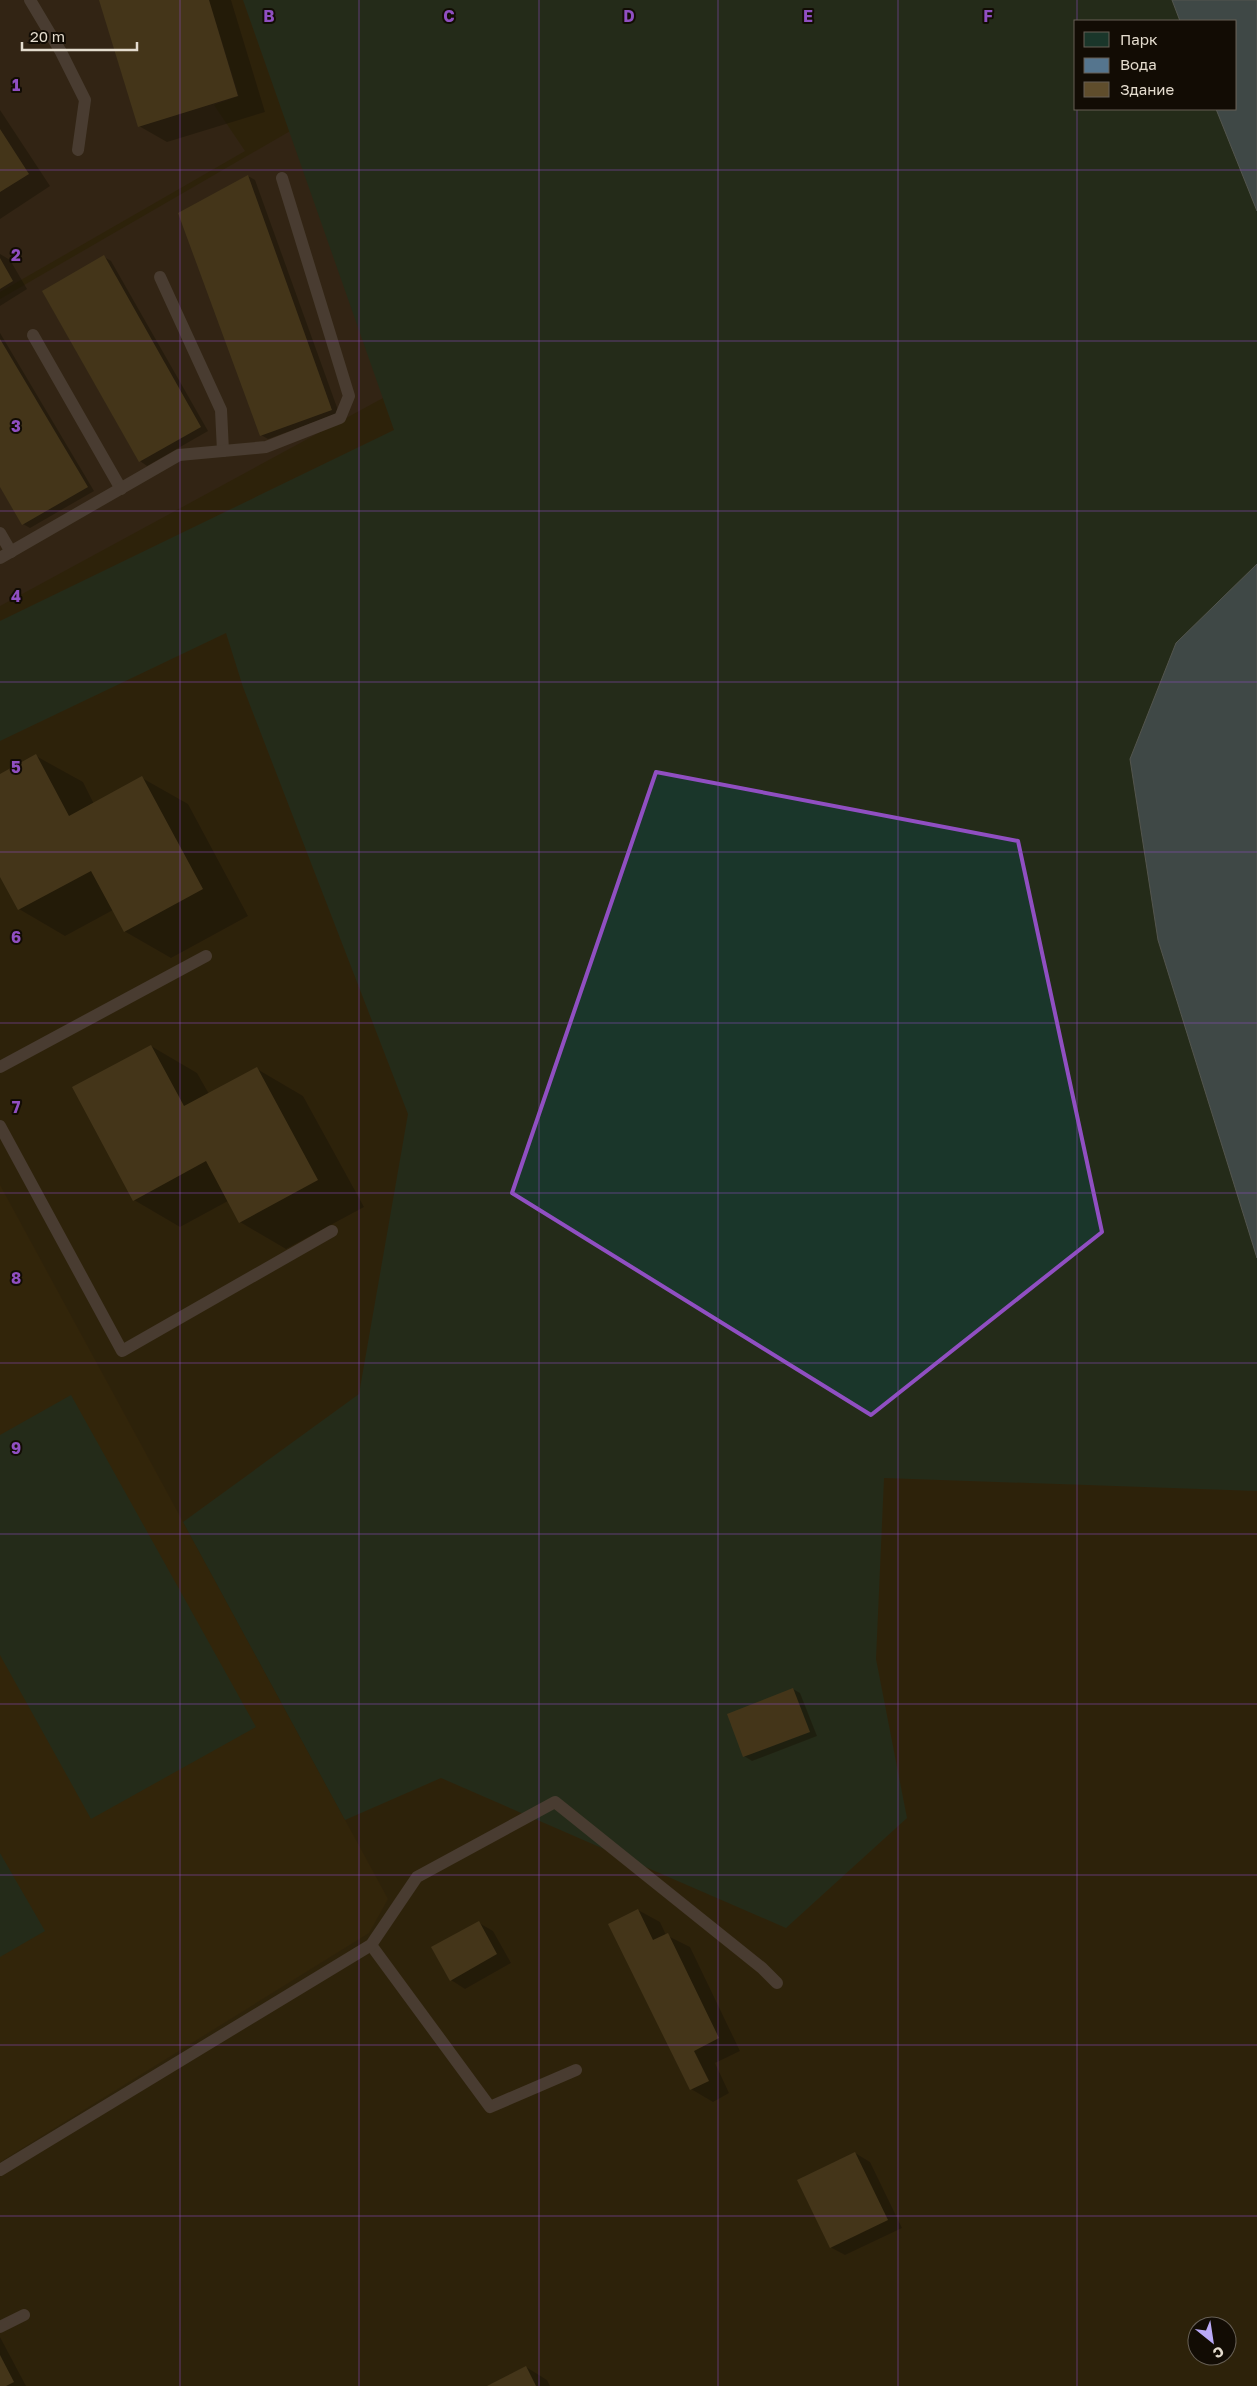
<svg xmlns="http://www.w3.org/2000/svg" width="1257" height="2386" viewBox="0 0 1257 2386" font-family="'Golos Text',sans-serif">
	<rect width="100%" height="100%" fill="#2e220b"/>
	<path fill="#382809" d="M0 1185 388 1899 369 1933 0 2162Z"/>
	<g fill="#38271f">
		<path d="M0 0H209L239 96 214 105 245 151 0 292Z"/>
		<path d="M330 108 418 379 0 606V299Z"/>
	</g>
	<g fill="#1a362a">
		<path d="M243 0H1172L1180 21H1076V109H1216L1257 211V564L1176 643 1130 759 1158 940 1257 1258V1491L884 1478 876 1659 907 1818 786 1928 441 1778 345 1820 183 1522 359 1394 408 1114 243 687 226 633 0 741V621L394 430Z"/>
		<path d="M71 1395 256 1727 91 1819 0 1655V1435Z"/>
		<path d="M0 1853 45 1931 0 1957Z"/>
	</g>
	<g fill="#55758e" stroke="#8094a1">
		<path d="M1172 0H1257V211L1216 109H1236V21H1180Z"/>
		<path d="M1257 564V1258L1158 940 1130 759 1176 643Z"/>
	</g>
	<g fill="#0007">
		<path d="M100 0H231L265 112 167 142 139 126Z"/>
		<path d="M0 110 50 186 0 219Z"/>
		<path d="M248 176 255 180 339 413 268 439 261 435Z"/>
		<path d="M0 254 10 260 27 289 0 306Z"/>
		<path d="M104 257 111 261 208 431 147 466 140 461 43 292Z"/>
		<path d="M0 333 94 491 30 528 23 524 0 485Z"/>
		<path d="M36 756 83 782 94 804 142 778 188 804 248 916 171 958 124 931 113 910 65 936 19 909 0 874V775Z"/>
		<path d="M151 1046 197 1073 209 1094 257 1069 303 1096 364 1207 286 1249 240 1222 228 1201 180 1227 134 1200Z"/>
		<path d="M793 1689 800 1693 817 1736 752 1761 744 1756 729 1715Z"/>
		<path d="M638 1910 660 1922 666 1935 690 1947 740 2051 715 2063 729 2093 713 2102 691 2089Z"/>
		<path d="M479 1923 493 1931 511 1963 465 1989 451 1980Z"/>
		<path d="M855 2153 870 2162 902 2228 845 2255 830 2247Z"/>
		<path d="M0 2337 26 2386H0Z"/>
		<path d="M526 2367 547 2380 550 2386H490Z"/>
	</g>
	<g fill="#5f4d2c">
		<path d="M99 0H209L238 96 138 127Z"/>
		<path d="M0 129 29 174 0 192Z"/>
		<path d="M248 175 332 410 260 436 178 213Z"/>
		<path d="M104 255 201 427 139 462 42 291Z"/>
		<path d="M0 258 13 281 0 289Z"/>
		<path d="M0 339 88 487 22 525 0 487Z"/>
		<path d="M36 754 69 816 142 776 203 889 124 932 91 871 18 910 0 877V774Z"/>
		<path d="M151 1045 184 1106 257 1067 318 1180 239 1223 206 1161 133 1201 72 1087Z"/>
		<path d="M793 1688 810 1732 743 1757 727 1714Z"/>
		<path d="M638 1909 653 1940 668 1933 719 2038 694 2051 709 2081 690 2090 608 1924Z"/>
		<path d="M479 1921 497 1954 450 1981 431 1947Z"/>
		<path d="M855 2152 888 2220 830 2248 797 2180Z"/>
		<path d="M0 2355 14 2382 6 2386H0Z"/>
		<path d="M526 2366 536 2386H487Z"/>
	</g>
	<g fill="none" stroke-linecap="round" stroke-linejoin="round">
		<g stroke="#6a5c5f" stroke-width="12">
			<path d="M30 0 61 52 85 100 78 150"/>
			<path d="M160 277 221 410 223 451"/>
			<path d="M33 335 121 489"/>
			<path d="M0 533 11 552"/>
			<path d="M0 558 179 455 266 447 340 418 349 396 282 178"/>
			<path d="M0 1067 206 956"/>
			<path d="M0 1126 122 1351 332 1231"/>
			<path d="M371 1945 490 2107 576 2070"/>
			<path d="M0 2170 371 1945 417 1877 555 1802 762 1968 777 1983"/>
			<path d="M0 2327 24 2315"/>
		</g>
	</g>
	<path d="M0 0H1257V2386H0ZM656 772 1018 841 1102 1232 871 1415 512 1193Z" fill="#2e220b" fill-opacity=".55" fill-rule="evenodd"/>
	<path fill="none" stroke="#904fc2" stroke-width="4" stroke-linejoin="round" d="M656 772 1018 841 1102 1232 871 1415 512 1193Z"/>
	<path fill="none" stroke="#904fc2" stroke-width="1" stroke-opacity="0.55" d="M180 0V2386M359 0V2386M539 0V2386M718 0V2386M898 0V2386M1077 0V21M1077 109V2386M0 170H1257M0 341H1257M0 511H1257M0 682H1257M0 852H1257M0 1023H1257M0 1193H1257M0 1363H1257M0 1534H1257M0 1704H1257M0 1875H1257M0 2045H1257M0 2216H1257"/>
	<g font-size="16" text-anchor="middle" font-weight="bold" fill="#904fc2" stroke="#120c04" stroke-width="4" stroke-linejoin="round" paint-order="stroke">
		<text x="269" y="22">B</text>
		<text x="449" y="22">C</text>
		<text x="629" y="22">D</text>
		<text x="808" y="22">E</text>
		<text x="988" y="22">F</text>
		<text x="16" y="91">1</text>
		<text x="16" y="261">2</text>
		<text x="16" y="432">3</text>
		<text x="16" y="602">4</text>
		<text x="16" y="773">5</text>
		<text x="16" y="943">6</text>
		<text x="16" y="1113">7</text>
		<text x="16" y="1284">8</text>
		<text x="16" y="1454">9</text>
	</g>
	<rect x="1074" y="20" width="162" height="90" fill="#120c04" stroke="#665f55"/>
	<rect x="1084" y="32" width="25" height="15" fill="#1a362a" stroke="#665f55"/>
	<text x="1120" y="45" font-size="15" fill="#e4dcce">Парк</text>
	<rect x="1084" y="58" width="25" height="15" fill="#55758e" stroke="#665f55"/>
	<text x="1120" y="70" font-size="15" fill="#e4dcce">Вода</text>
	<rect x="1084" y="82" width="25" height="15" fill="#5f4d2c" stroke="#665f55"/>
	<text x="1120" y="95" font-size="15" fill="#e4dcce">Здание</text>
	<g transform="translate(1212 2341) rotate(150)"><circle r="24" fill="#120c04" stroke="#665f55"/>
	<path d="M0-4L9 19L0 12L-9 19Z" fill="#baaaf7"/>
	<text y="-8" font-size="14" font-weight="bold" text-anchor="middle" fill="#e4dcce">С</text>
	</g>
	<path d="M22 42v8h115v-8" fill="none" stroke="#e4dcce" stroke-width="2.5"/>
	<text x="30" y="42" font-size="15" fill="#e4dcce" stroke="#120c04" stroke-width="4" paint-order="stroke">20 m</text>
</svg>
